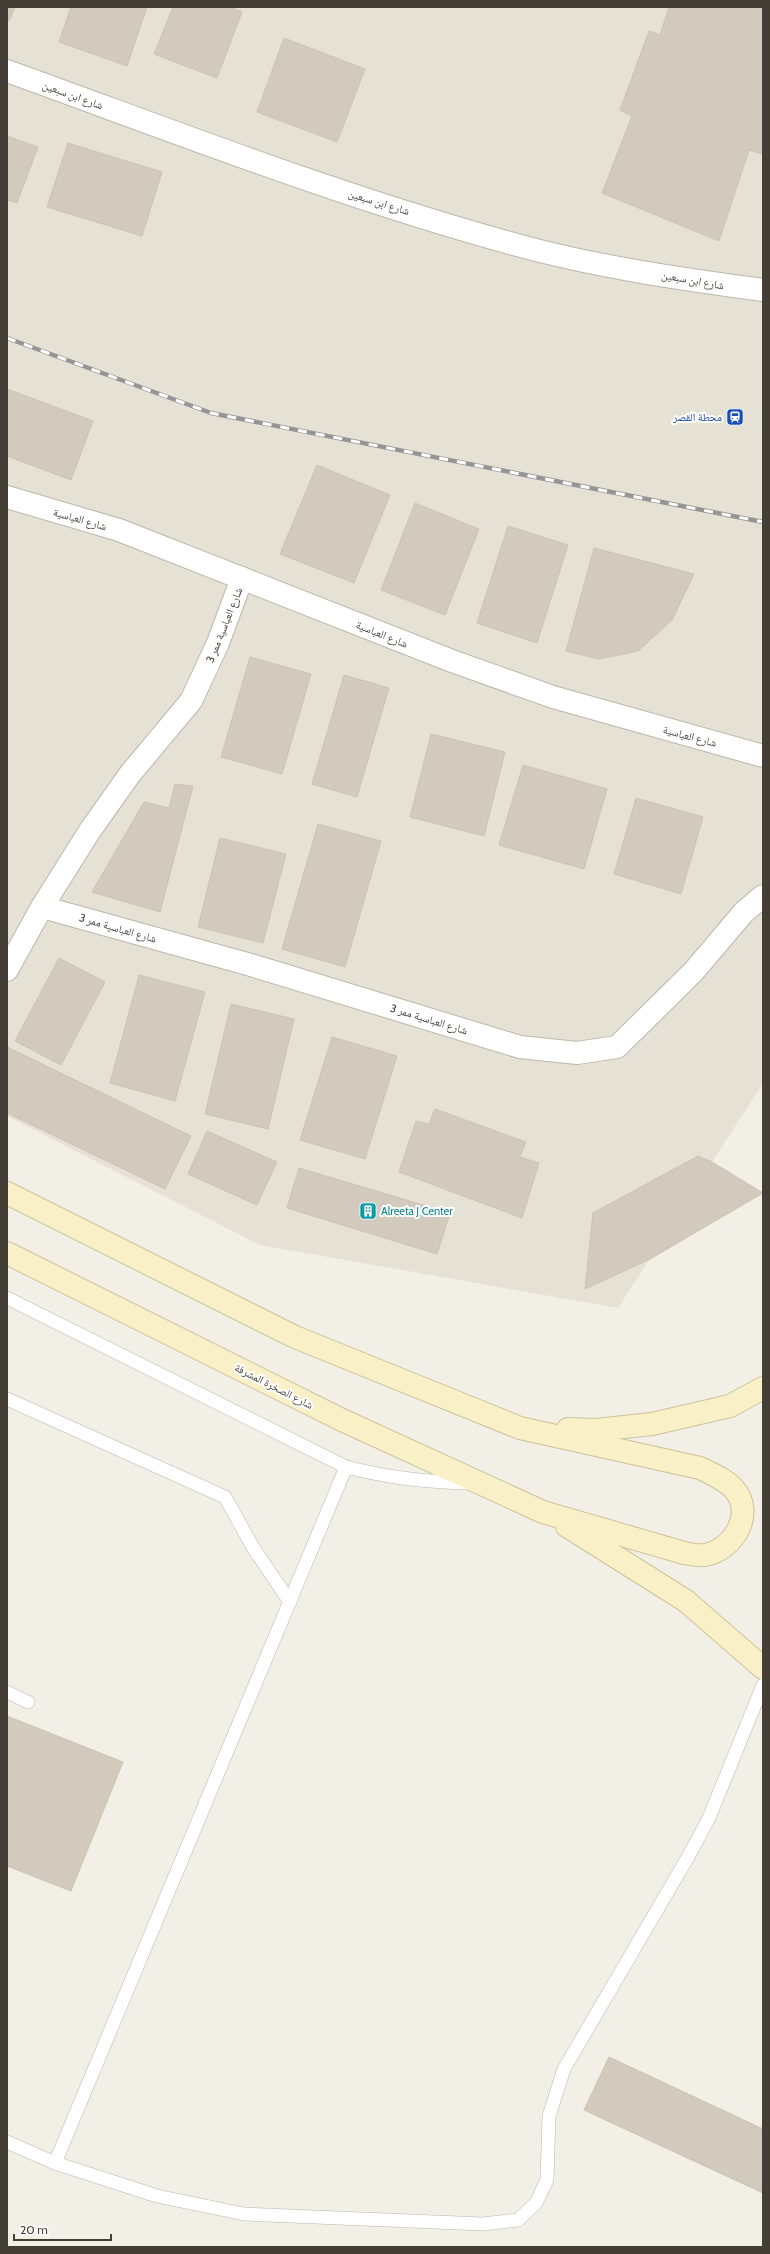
<svg xmlns="http://www.w3.org/2000/svg" width="770" height="2254" viewBox="0 0 770 2254" font-family="Cabin,'Noto Naskh Arabic',sans-serif">
	<rect width="100%" height="100%" fill="#f1efe6"/>
	<path fill="#e5e1d5" d="M7 7H763V1083L618 1308 260 1245 7 1116Z"/>
	<g fill="#d2cbbd" stroke="#ccc3b0">
		<path d="M7 7H15L9 21 7 20Z"/>
		<path d="M71 7H147L127 66 59 42Z"/>
		<path d="M173 7H229L242 12 217 78 154 54Z"/>
		<path d="M669 7H763V154L749 150 719 241 602 193 632 116 620 110 649 31 660 35Z"/>
		<path d="M284 38 365 69 337 142 257 112Z"/>
		<path d="M7 136 38 147 17 203 7 200Z"/>
		<path d="M68 143 162 172 142 236 47 207Z"/>
		<path d="M7 389 93 421 71 480 7 456Z"/>
		<path d="M317 465 390 495 354 583 280 554Z"/>
		<path d="M415 503 479 529 445 615 381 590Z"/>
		<path d="M508 526 568 545 537 643 477 623Z"/>
		<path d="M594 548 694 574 672 620 638 651 599 659 566 651Z"/>
		<path d="M250 657 311 674 282 774 221 757Z"/>
		<path d="M344 675 389 688 357 797 312 784Z"/>
		<path d="M431 734 505 752 484 836 410 817Z"/>
		<path d="M523 765 607 789 584 869 499 845Z"/>
		<path d="M175 784 193 786 160 912 92 892 144 802 169 808Z"/>
		<path d="M636 798 703 817 681 894 614 874Z"/>
		<path d="M318 824 381 841 345 967 282 949Z"/>
		<path d="M220 838 286 854 263 943 198 927Z"/>
		<path d="M59 958 105 982 61 1065 15 1041Z"/>
		<path d="M139 975 205 992 175 1101 110 1083Z"/>
		<path d="M231 1004 294 1019 268 1129 205 1114Z"/>
		<path d="M332 1037 397 1056 365 1159 300 1140Z"/>
		<path d="M7 1047 191 1136 165 1189 7 1113Z"/>
		<path d="M435 1109 526 1142 520 1157 539 1163 522 1218 399 1172 416 1121 429 1124Z"/>
		<path d="M207 1131 277 1162 257 1205 188 1174Z"/>
		<path d="M698 1156 712 1162 763 1193 650 1259 585 1289 593 1213Z"/>
		<path d="M299 1168 450 1213 437 1254 287 1208Z"/>
		<path d="M7 1716 123 1762 71 1891 7 1866Z"/>
		<path d="M609 2057 763 2129V2193L584 2110Z"/>
	</g>
	<g fill="none" stroke-linecap="round" stroke-linejoin="round">
		<defs>
			<g id="lane">
				<path d="M7 1298 346 1467C390 1478 425 1482 470 1483"/>
				<path d="M7 1399 225 1497 254 1549 290 1602"/>
				<path d="M7 1692 28 1702"/>
				<path d="M7 2142 55 2163 157 2196 244 2214 483 2224 518 2220 536 2203 547 2180 549 2116 564 2069 688 1857 709 1818 763 1685"/>
				<path d="M55 2163 346 1467"/>
			</g>
			<g id="street">
				<path d="M7 71C176 132 344 198 517 245 597 267 681 279 763 290"/>
				<path d="M7 497 119 530 452 661 553 697 763 756"/>
				<path d="M42 907 251 965 520 1047 577 1053 617 1047 694 971 744 912 763 896"/>
				<path d="M7 970 42 907 89 832 130 774 191 701 218 643 242 578"/>
			</g>
			<g id="secondary">
				<path d="M7 1193 295 1337 520 1428 700 1468C712 1474 725 1479 734 1489 755 1513 734 1550 705 1555 699 1556 690 1554 684 1553L543 1512 342 1420 7 1253"/>
				<path d="M568 1429 596 1430 652 1424 730 1406 763 1388"/>
				<path d="M567 1526 686 1601 763 1668"/>
			</g>
		</defs>
		<use href="#lane" stroke="#bcb7aa" stroke-width="14"/>
		<use href="#street" stroke="#bcb7aa" stroke-width="24"/>
		<use href="#secondary" stroke="#cdc399" stroke-width="24"/>
		<use href="#lane" stroke="#fff" stroke-width="13"/>
		<use href="#street" stroke="#fff" stroke-width="22"/>
		<use href="#secondary" stroke="#faf0c8" stroke-width="22"/>
		<defs>
			<path id="rail" d="M7 338 211 413 763 522"/>
		</defs>
		<use href="#rail" stroke="#959595" stroke-width="4.5"/>
		<use href="#rail" stroke="#fff" stroke-width="3" stroke-dasharray="9" stroke-linecap="butt"/>
	</g>
	<defs>
		<symbol id="station-square" viewBox="-11 -11 22 22"><rect x="-9" y="-9" width="18" height="18" rx="4" fill="#1a4fb4" stroke="#fff"/><path d="M-3-6H3Q5-6 5-4V2Q5 4 3 4L4.5 6H3L1.5 4h-3L-3 6H-4.5L-3 4Q-5 4-5 2V-4Q-5-6-3-6ZM-3.5-4v3h7v-3ZM-3.5 1v1.5H-2V1ZM2 1v1.5H3.5V1Z" fill="#fff"/></symbol>
		<symbol id="building-square" viewBox="-11 -11 22 22"><rect x="-9" y="-9" width="18" height="18" rx="4" fill="#0f9aa8" stroke="#fff"/><path d="M-4-6H4V6H1V3H-1V6H-4ZM-2.5-4.3h1.7v1.8h-1.7ZM.8-4.3h1.7v1.8H.8ZM-2.5-1h1.7V.8h-1.7ZM.8-1h1.7V.8H.8Z" fill="#fff"/></symbol>
	</defs>
	<g fill-rule="evenodd">
		<use href="#station-square" x="725" y="407" width="20" height="20"/>
		<use href="#building-square" x="358" y="1201" width="20" height="20"/>
	</g>
	<g text-anchor="middle" dominant-baseline="central" stroke-width="4" stroke-linejoin="round" paint-order="stroke">
		<g font-size="11" fill="#443f36" stroke="#fff">
			<text transform="translate(73 95) rotate(20)">شارع ابن سبعين</text>
			<text transform="translate(379 202) rotate(17)">شارع ابن سبعين</text>
			<text transform="translate(693 280) rotate(10)">شارع ابن سبعين</text>
			<text transform="translate(80 519) rotate(16)">شارع العباسية</text>
			<text transform="translate(224 625) rotate(-68)">شارع العباسية ممر 3</text>
			<text transform="translate(382 634) rotate(22)">شارع العباسية</text>
			<text transform="translate(690 736) rotate(15)">شارع العباسية</text>
			<text transform="translate(118 928) rotate(16)">شارع العباسية ممر 3</text>
			<text transform="translate(429 1019) rotate(17)">شارع العباسية ممر 3</text>
			<text transform="translate(274 1386) rotate(27)">شارع الصخرة المشرفة</text>
		</g>
		<g font-size="11" fill="#164399" stroke="#fff" text-anchor="end">
			<text x="722" y="417">محطة القصر</text>
		</g>
		<g font-size="11" fill="#0d838f" stroke="#fff" text-anchor="start">
			<text x="381" y="1211">Alreeta J Center</text>
		</g>
	</g>
	<rect width="770" height="2254" fill="none" stroke="#443f36" stroke-width="16"/>
	<path d="M14 2234v6h97v-6" fill="none" stroke="#443f36" stroke-width="2"/>
	<text x="20" y="2234" font-size="12" fill="#443f36" stroke="#ffffff" stroke-width="3" paint-order="stroke">20 m</text>
</svg>
